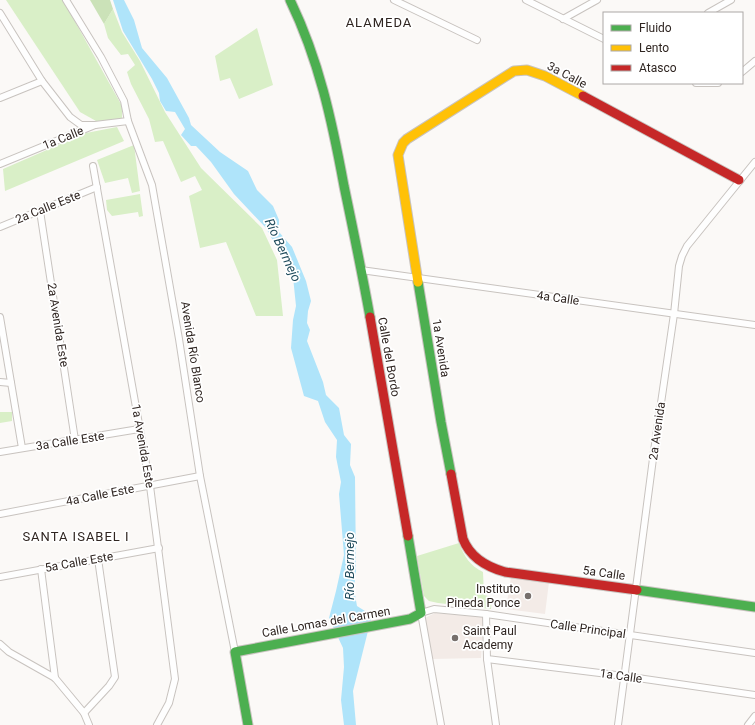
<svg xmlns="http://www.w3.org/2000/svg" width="755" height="725" viewBox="0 0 755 725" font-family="Roboto,sans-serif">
	<rect width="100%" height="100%" fill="#fbf9f7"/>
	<g fill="#f3ebe7">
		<path d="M511 577 549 582 545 614 506 609Z"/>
		<path d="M435 613 484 617 481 658 432 659 425 618Z"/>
	</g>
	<g fill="#d9efc7">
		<path d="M6 0H63L122 106V120L96 121 80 112Z"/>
		<path d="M113 9 122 32 140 61 165 112 201 168 262 228 277 260 283 316H256L226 242 200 248 189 196 202 190 195 176 181 182 163 141 155 142 149 119 131 84 127 72 135 65 128 54 121 55 108 38 104 24Z"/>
		<path d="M257 28 273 85 239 99 230 78 220 81 215 56Z"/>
		<path d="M117 127 124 141 5 191 3 169 86 133Z"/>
		<path d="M134 145 140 191 132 193 128 178 105 183 97 160Z"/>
		<path d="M140 194 143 216 139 217 138 212 112 216 107 210 106 200Z"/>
		<path d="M0 412H12V421L0 423Z"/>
		<path d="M459 543C464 556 470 566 483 572L484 595 492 597 491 609 438 603 429 601 424 596 417 556Z"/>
	</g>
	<path fill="#cbe2b8" d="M90 0H110L113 9 104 24Z"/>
	<path fill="#afe4fa" d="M113 0H124L134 20 142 48 167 78 189 118 191 125 220 152 248 171 257 190 273 206 279 220V232L292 247 306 281 311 301 308 311 307 323 310 330 307 341 323 382 326 395 339 408 344 435 351 444 350 465 355 477 356 571 354 589 357 606 365 611 371 619 353 691 356 725H344L341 700 344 667 343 648 329 618 336 591 344 555 339 494 341 482 336 457 337 440 325 422 318 401 304 396 291 348 293 320 296 306 293 277 266 228 234 194 211 162 196 146H191L181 135 185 129 175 112 166 111 160 101 159 93 152 79 123 31Z"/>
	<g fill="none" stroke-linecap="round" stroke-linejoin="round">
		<defs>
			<g id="street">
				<path d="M66 0 101 57 124 101 128 121 152 185 179 339 200 476 235 652"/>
				<path d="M394 0 477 40"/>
				<path d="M526 0 604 39"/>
				<path d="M0 13 42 81 70 117 81 125H95"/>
				<path d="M708 13 731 0"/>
				<path d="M563 19 597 0"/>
				<path d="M742 72 755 61"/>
				<path d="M696 83H718"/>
				<path d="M0 98 42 81"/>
				<path d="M0 164 95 125 128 121"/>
				<path d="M93 166 150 486 175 679 169 703 157 725"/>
				<path d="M40 211 75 440"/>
				<path d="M0 227 97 187"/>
				<path d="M361 270 755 325"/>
				<path d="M0 317 22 448"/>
				<path d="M0 382 11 383"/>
				<path d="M0 452 139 429"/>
				<path d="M0 514 200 476"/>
				<path d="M41 569 55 678"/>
				<path d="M0 577 159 548"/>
				<path d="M486 614 487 659 496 725"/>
				<path d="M0 644 9 652 55 678 84 713 89 725"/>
				<path d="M487 659 624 676 755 695"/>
				<path d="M84 713 109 686 115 677 98 559"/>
				<path d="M441 725 421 613 434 609 486 614 755 653"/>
				<path d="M618 725 654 451 674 314 679 266 682 256 687 246 755 162"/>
				<path d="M748 725 755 716"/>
			</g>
			<g id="fast">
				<path d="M290 0C319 60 332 121 344 186 353 229 362 273 370 317"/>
				<path d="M418 282 441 422 451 474"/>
				<path d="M637 590 755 607"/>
				<path d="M248 725 235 652 410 619 421 613 408 536"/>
			</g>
			<path id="slow" d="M418 282 398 155 403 143 407 139 514 71 527 70 545 76 583 96"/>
			<g id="jam">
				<path d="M583 96 739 180"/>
				<path d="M370 317 408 536"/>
				<path d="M451 474 463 539C470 557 487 567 505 572L637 590"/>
			</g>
		</defs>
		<use href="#street" stroke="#c8c3bf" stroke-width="8"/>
		<use href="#fast" stroke="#c8c3bf" stroke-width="11"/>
		<use href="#slow" stroke="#c8c3bf" stroke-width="11"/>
		<use href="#jam" stroke="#c8c3bf" stroke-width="11"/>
		<use href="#street" stroke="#fefefe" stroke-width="6"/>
		<use href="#fast" stroke="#4caf50" stroke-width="9"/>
		<use href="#slow" stroke="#ffc107" stroke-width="9"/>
		<use href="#jam" stroke="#c62828" stroke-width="9"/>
	</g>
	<g fill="#766f6c" stroke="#fff" stroke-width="1.5">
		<circle cx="528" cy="596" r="4"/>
		<circle cx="455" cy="638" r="4"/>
	</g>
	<g text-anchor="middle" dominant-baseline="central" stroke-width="3.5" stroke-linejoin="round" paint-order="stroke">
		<g font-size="12" fill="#2f2521" stroke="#fff">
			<text transform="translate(567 75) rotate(28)">3a Calle</text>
			<text transform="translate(63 138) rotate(-22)">1a Calle</text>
			<text transform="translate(48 207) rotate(-22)">2a Calle Este</text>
			<text transform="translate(558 298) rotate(8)">4a Calle</text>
			<text transform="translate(58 325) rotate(81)">2a Avenida Este</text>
			<text transform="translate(441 348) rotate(81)">1a Avenida</text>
			<text transform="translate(193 352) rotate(81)">Avenida Río Blanco</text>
			<text transform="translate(389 357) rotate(80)">Calle del Bordo</text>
			<text transform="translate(657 431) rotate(-82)">2a Avenida</text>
			<text transform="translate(70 441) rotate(-9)">3a Calle Este</text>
			<text transform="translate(143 446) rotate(80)">1a Avenida Este</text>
			<text transform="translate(100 495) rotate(-11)">4a Calle Este</text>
			<text transform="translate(79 562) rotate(-10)">5a Calle Este</text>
			<text transform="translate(604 573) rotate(8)">5a Calle</text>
			<text transform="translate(326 622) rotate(-10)">Calle Lomas del Carmen</text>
			<text transform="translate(588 629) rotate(8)">Calle Principal</text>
			<text transform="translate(621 676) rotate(8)">1a Calle</text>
		</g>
		<g font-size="12" fill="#2f2521" stroke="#fff" text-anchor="end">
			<text x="520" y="589">Instituto<tspan x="520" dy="14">Pineda Ponce</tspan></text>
			<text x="463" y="631" text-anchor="start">Saint Paul<tspan x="463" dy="14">Academy</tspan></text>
		</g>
		<g font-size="13" letter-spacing="1" fill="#2f2521" stroke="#fff">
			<text x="379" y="22">ALAMEDA</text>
			<text x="76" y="536">SANTA ISABEL I</text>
		</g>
		<g font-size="13" font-style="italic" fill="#1f4b5c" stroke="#fff">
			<text transform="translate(283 250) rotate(65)">Río Bermejo</text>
			<text transform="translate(349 566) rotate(-90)">Río Bermejo</text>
		</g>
	</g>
	<rect x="603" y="12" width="140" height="72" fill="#ffffff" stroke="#aca8a6"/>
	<rect x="611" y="25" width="20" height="6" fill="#4caf50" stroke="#aca8a6"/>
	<text x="639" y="32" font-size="12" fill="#2f2521">Fluido</text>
	<rect x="611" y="45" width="20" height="6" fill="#ffc107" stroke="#aca8a6"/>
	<text x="639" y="52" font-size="12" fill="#2f2521">Lento</text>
	<rect x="611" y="65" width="20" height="6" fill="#c62828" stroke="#aca8a6"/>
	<text x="639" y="72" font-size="12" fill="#2f2521">Atasco</text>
</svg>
